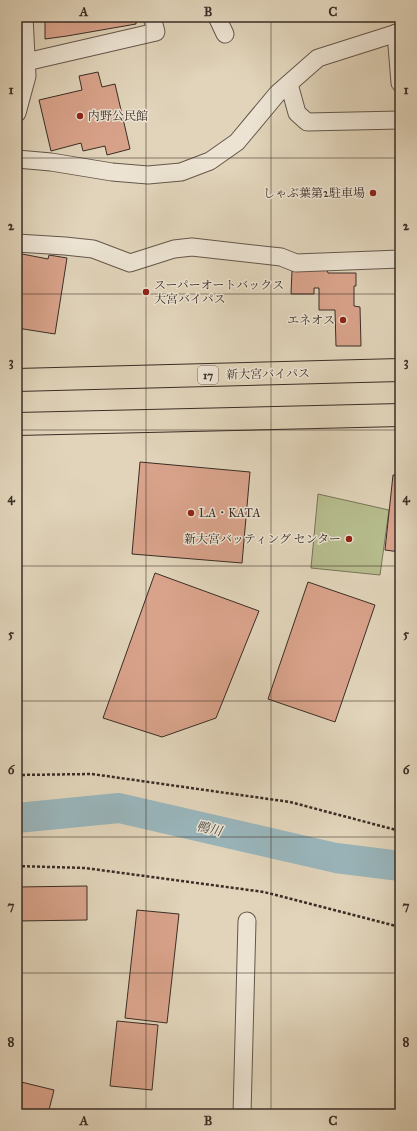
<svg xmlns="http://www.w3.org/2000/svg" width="417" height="1131" viewBox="0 0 417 1131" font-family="'IM FELL Great Primer','Noto Serif JP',serif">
	<rect width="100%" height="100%" fill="#e1d4ba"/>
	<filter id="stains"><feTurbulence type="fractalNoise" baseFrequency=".005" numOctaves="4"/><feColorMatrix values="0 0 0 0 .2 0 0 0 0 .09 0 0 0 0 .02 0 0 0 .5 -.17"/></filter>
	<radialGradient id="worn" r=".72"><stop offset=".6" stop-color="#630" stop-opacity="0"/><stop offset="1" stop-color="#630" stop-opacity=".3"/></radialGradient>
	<path fill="#b6bc8d" stroke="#78745a" d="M318 494 389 510 380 575 311 568Z"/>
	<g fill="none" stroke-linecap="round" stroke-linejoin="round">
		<path stroke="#99b5bb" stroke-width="30" d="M17 818 119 808 336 858 400 866"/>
	</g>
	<g fill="#d9a38b" stroke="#3a2d26">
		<path d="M45 17H136V24L67 36 45 39Z"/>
		<path d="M98 72 102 87 115 84 130 149 107 155 105 146 83 151 81 143 51 151 39 100 82 90 79 76Z"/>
		<path d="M17 253 48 259 49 255 67 258 55 334 17 328 19 316H17Z"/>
		<path d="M327 270 328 273H356V286H354V306L360 307 361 346H336L335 310H319V288H314V294H291L292 271Z"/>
		<path d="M140 462 250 472 242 563 132 554Z"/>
		<path d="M393 475H400V552L385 550Z"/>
		<path d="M155 573 259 611 216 718 162 737 103 718Z"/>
		<path d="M308 582 375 605 335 722 268 699Z"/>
		<path d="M87 886V920L17 921V887Z"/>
		<path d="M137 910 179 914 167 1023 125 1018Z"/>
		<path d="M117 1021 158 1025 152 1090 110 1086Z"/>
		<path d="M17 1081 54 1090 48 1114H17Z"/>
	</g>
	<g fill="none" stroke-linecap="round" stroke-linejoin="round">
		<defs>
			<g id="minor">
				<path d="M217 17 225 34"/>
				<path d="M396 33 400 83"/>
				<path d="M26 62 156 32 152 17"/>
				<path d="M289 84 297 113 307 122 400 120"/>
				<path d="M17 113 27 76 24 17"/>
				<path d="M17 159 51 162 112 172 148 175 181 172 210 161 237 142 277 94 318 58 400 32"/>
				<path d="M17 243 65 246 93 249 130 263 174 249 192 247 281 257 296 263 400 259"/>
				<path d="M242 1114 247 921"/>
			</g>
			<g id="trunk">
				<path d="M17 380 400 370"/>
				<path d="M17 424 400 415"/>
			</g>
		</defs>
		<use href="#minor" stroke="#64574b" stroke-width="19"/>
		<use href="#trunk" stroke="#3a2d26" stroke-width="24"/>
		<g stroke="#3a2d26" stroke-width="2.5" stroke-dasharray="3 2" stroke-linecap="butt">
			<path d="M17 775 92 774 290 802 400 831"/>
			<path d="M17 866 85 868 264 892 400 927"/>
		</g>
		<use href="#minor" stroke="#ece3d2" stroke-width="17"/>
		<use href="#trunk" stroke="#e1d4ba" stroke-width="22"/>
	</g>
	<path fill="none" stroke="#3a2d26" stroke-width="1" stroke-opacity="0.55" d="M146 17V1114M271 17V1114M17 158H400M17 294H400M17 430H400M17 566H400M17 701H400M17 837H400M17 973H400"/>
	<g fill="#8f2418" stroke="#ece3d2" stroke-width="1.5">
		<circle cx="80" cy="116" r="4"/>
		<circle cx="373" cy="193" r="4"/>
		<circle cx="146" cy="292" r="4"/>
		<circle cx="343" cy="320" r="4"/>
		<circle cx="191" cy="513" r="4"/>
		<circle cx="349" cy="539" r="4"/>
	</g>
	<g text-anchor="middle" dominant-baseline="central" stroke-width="3" stroke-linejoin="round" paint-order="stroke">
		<rect fill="#ece3d2" stroke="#6f645a" stroke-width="1" x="198" y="366" width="20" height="18" rx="3"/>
		<g font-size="11" font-weight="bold" fill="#3a2d26">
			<text x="208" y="375">17</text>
		</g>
		<g font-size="12" fill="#3a2d26" stroke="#ece3d2" text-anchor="start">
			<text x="88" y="116">内野公民館</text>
			<text x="365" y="193" text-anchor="end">しゃぶ葉第2駐車場</text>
			<text x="154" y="285">スーパーオートバックス<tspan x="154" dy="14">大宮バイパス</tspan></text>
			<text x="335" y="320" text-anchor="end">エネオス</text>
			<text x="199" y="513">LA・KATA</text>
			<text x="341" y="539" text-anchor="end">新大宮バッティング センター</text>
		</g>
		<g font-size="12" fill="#3a2d26" stroke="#ece3d2">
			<text transform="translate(268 374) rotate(-1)">新大宮バイパス</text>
		</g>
		<g font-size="13" font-style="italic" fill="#4d4844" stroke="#ece3d2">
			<text transform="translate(209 829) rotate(13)">鴨川</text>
		</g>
	</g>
	<rect width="417" height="1131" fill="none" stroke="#e1d4ba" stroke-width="44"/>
	<rect x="22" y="22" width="373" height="1087" fill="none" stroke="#3a2d26" stroke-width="1.5"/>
	<g font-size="13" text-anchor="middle" font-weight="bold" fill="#3a2d26">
		<text x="84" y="16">A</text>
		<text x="208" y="16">B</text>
		<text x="333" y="16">C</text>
		<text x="11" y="94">1</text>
		<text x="406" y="94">1</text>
		<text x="11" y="230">2</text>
		<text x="406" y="230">2</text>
		<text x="11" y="366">3</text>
		<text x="406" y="366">3</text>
		<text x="11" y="502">4</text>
		<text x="406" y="502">4</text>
		<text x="11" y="638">5</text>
		<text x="406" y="638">5</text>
		<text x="11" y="774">6</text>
		<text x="406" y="774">6</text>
		<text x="11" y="910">7</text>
		<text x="406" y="910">7</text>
		<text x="11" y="1046">8</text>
		<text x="406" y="1046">8</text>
		<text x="84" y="1125">A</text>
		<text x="208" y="1125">B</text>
		<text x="333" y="1125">C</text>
	</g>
	<rect width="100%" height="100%" filter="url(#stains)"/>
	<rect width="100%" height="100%" fill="url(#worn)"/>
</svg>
